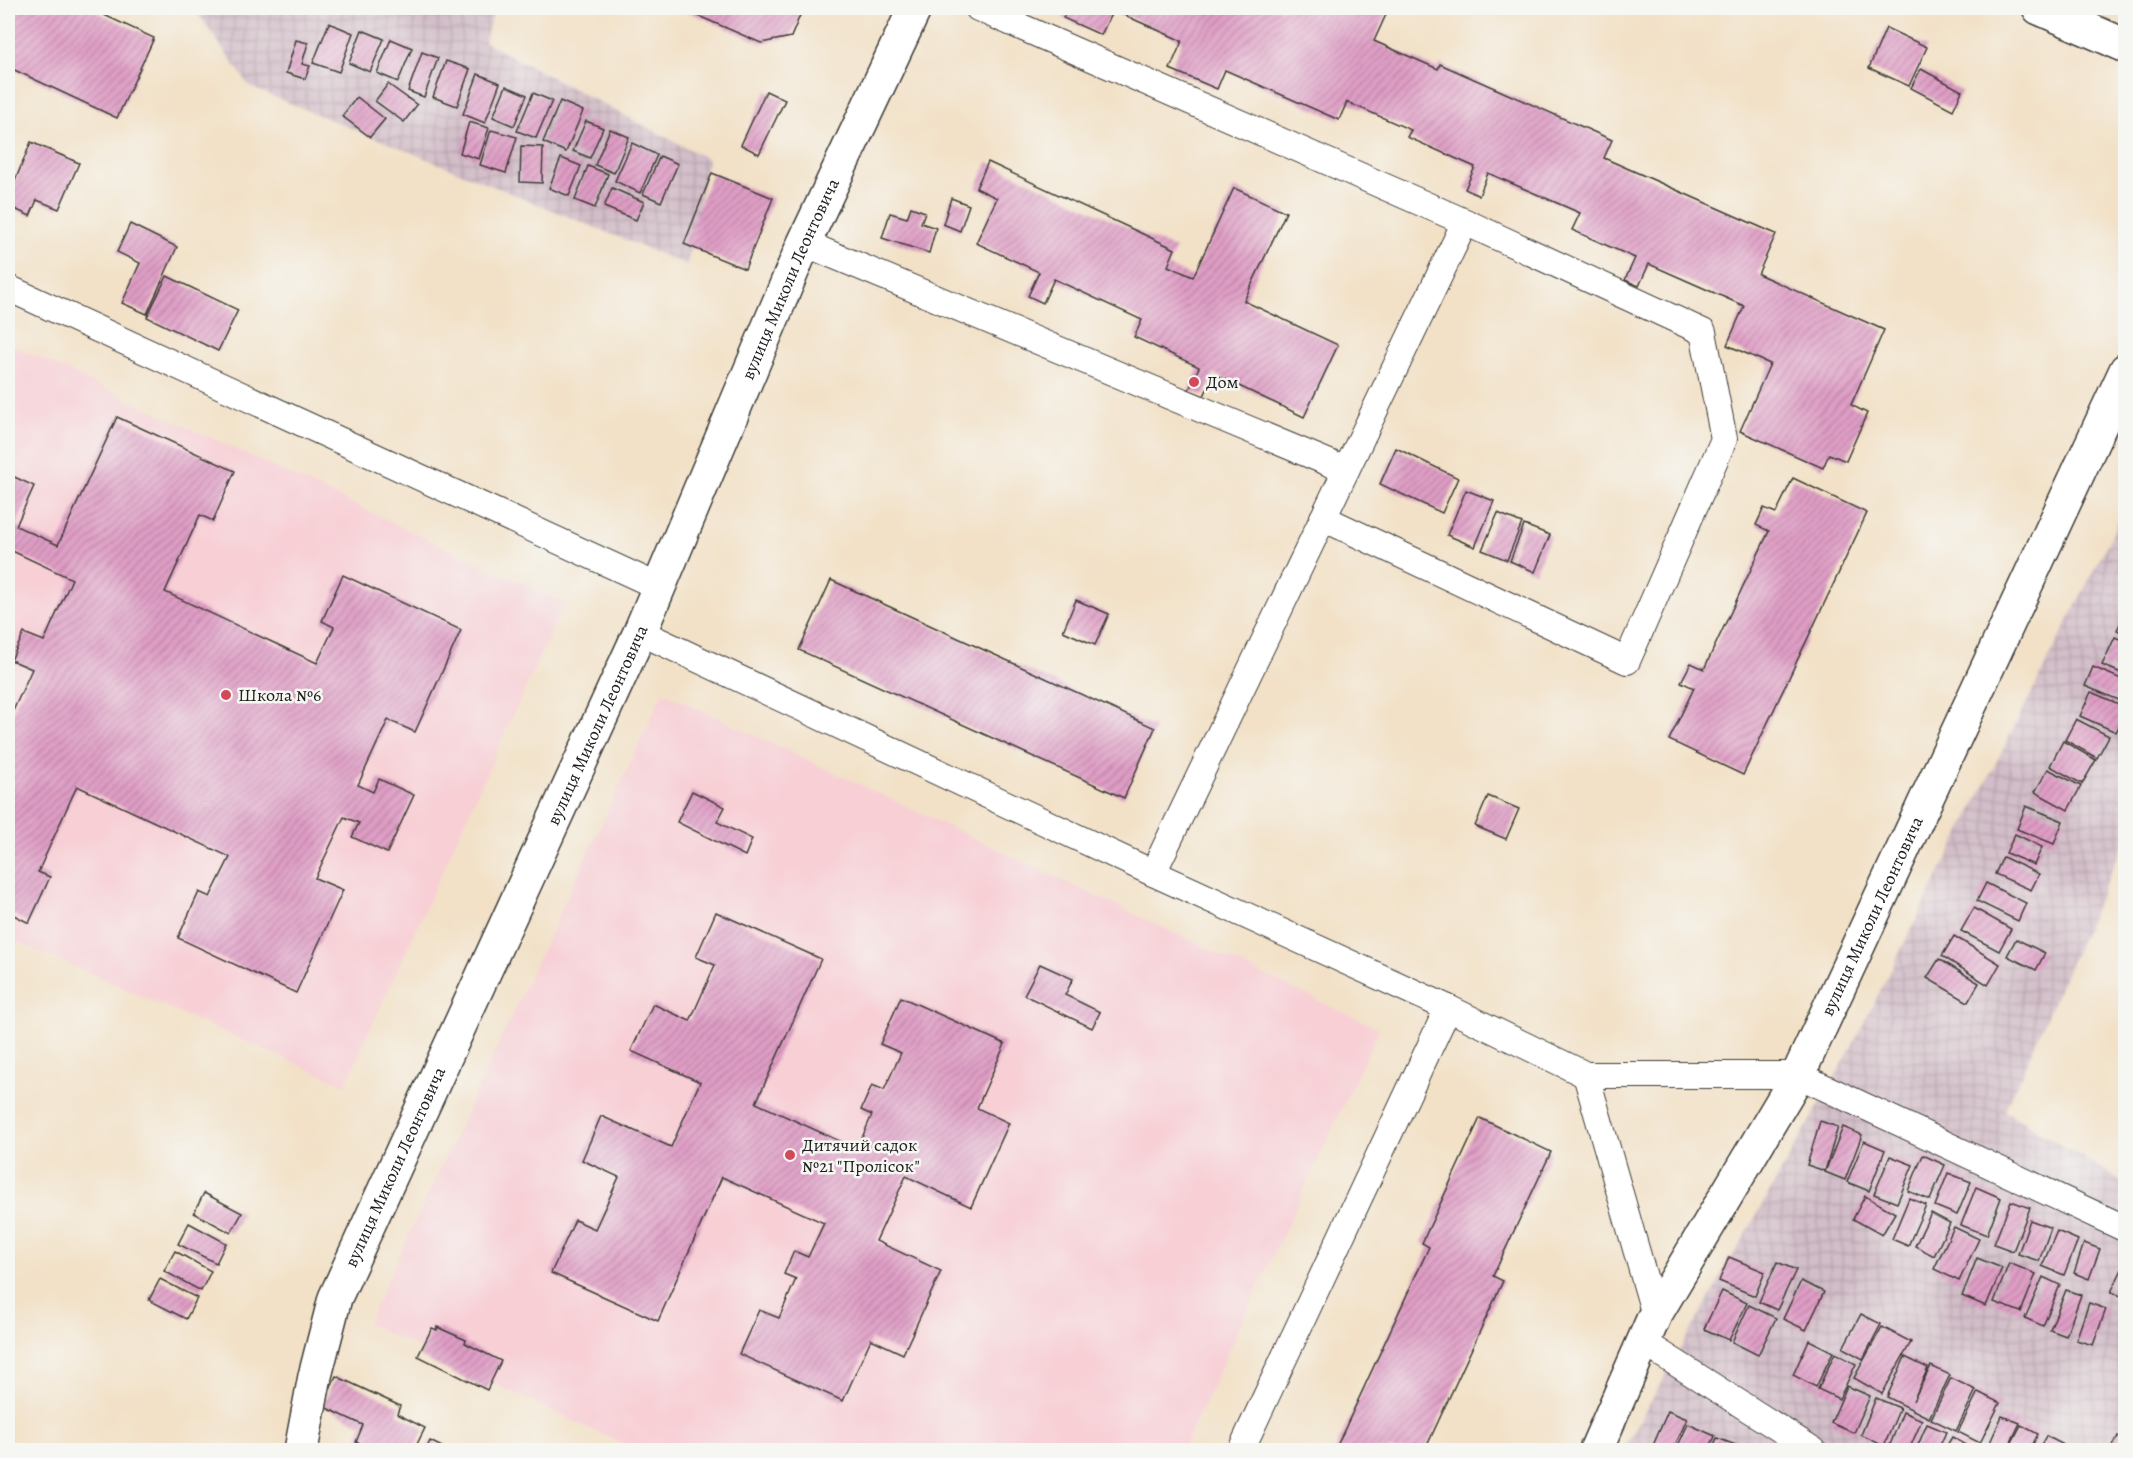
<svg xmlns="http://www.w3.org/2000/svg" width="2133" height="1458" viewBox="0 0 2133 1458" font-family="Alegreya,serif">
	<defs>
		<pattern id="industrial-grid" width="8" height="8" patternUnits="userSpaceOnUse" patternTransform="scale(1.5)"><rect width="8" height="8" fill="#d2bdc8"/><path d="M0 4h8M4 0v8" fill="none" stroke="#b4a2ab"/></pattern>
		<pattern id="building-hatch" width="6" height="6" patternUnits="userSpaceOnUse" patternTransform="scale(1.5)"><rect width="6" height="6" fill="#e09ec6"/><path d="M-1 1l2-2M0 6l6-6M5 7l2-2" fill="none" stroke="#b580a0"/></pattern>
	</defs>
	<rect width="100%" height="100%" fill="#f6f6f2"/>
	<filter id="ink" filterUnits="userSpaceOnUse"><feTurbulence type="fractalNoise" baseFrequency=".0167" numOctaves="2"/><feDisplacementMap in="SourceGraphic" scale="12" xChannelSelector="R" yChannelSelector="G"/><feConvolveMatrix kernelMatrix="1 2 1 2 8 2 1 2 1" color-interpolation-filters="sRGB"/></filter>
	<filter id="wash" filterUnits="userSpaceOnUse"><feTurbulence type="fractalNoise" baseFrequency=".008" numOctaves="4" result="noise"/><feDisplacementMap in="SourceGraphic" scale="24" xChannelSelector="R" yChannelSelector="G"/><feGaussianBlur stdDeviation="1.35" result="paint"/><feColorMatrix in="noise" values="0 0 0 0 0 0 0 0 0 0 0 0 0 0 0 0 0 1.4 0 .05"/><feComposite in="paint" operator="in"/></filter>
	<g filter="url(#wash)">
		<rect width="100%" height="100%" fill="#f2e1c7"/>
		<g fill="#f7cfd5">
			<path d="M8 343 564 603 345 1085 8 938Z"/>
			<path d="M663 692 1379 1029 1182 1450H635L367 1324Z"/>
		</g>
		<g fill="url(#industrial-grid)">
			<path d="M194 8H495L484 42 708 159 687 265 250 87Z"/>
			<path d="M2125 509V840L2005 1111 2125 1183V1450H1623L1849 1052Z"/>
		</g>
		<g id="blocks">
			<g fill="url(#building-hatch)">
				<path d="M8 8H89L154 38 117 118 8 67Z"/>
				<path d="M680 8H803L791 37 761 43Z"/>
				<path d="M1068 8H1389L1374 41 1438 69 1440 64 1612 140 1604 158 1776 234 1758 274 1884 330 1851 405 1867 413 1846 461 1829 454 1823 468 1740 431 1770 364 1727 345 1744 306 1649 264 1639 286 1625 280 1635 258 1572 230 1580 213 1488 173 1479 196 1465 189 1475 167 1407 137 1411 130 1347 102 1339 120 1225 70 1217 89 1170 69 1182 41 1113 10 1101 35 1063 18Z"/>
				<path d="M329 23 353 33 339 72 313 63Z"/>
				<path d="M1886 28 1927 47 1909 86 1869 68Z"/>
				<path d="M362 30 384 39 370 72 349 63Z"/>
				<path d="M391 39 412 48 398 82 377 73Z"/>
				<path d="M296 40 308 43 302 64 310 66 305 79 286 73Z"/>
				<path d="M422 52 438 58 424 97 408 91Z"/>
				<path d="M446 61 470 69 457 106 433 97Z"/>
				<path d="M1921 69 1962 91 1953 110 1911 88Z"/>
				<path d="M478 74 500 83 485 123 463 114Z"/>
				<path d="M388 84 417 105 404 122 375 101Z"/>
				<path d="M506 86 527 95 514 126 493 117Z"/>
				<path d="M766 91 785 100 759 154 741 145Z"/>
				<path d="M533 93 552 101 536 138 517 131Z"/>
				<path d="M357 97 385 119 370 137 342 116Z"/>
				<path d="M560 101 583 111 566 152 543 142Z"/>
				<path d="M586 121 603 128 590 158 573 151Z"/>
				<path d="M469 122 489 128 479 159 460 153Z"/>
				<path d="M610 129 629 137 614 173 595 165Z"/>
				<path d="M491 130 517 137 506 173 480 165Z"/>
				<path d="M31 142 79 163 59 209 37 200 30 216 8 206V198Z"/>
				<path d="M632 143 657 155 640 193 615 181Z"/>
				<path d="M521 146 543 147 542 183 520 182Z"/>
				<path d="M660 156 678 164 661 202 643 194Z"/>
				<path d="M561 158 581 166 569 196 549 188Z"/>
				<path d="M988 162 1175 249 1168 266 1193 277 1234 188 1286 212 1244 301 1338 345 1304 417 1214 374 1204 396 1189 390 1199 367 1134 337 1142 320 1054 279 1043 303 1028 296 1039 272 976 243 997 198 976 188Z"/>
				<path d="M588 166 608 174 595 208 575 200Z"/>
				<path d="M712 173 773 198 745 269 684 244Z"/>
				<path d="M612 188 644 202 636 220 604 207Z"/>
				<path d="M951 198 969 205 960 231 943 224Z"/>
				<path d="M911 207 925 212 921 223 936 228 929 253 882 238 890 213 907 218Z"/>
				<path d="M130 224 177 247 147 314 122 303 140 263 117 252Z"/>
				<path d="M167 276 238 310 218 351 147 317Z"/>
				<path d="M117 417 235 471 213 521 200 515 165 592 317 663 334 627 322 621 343 575 461 630 415 732 388 720 358 785 373 792 379 779 414 795 387 853 352 837 359 823 344 817 315 878 343 890 296 993 178 938 199 892 210 897 230 857 77 786 38 872 50 877 29 923 8 912V722L32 669 11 660 24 633 44 641 72 579 8 549V474L34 486 16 526 58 545Z"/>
				<path d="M1396 448 1458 478 1442 513 1380 484Z"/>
				<path d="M1793 478 1867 513 1743 775 1669 740 1694 688 1681 682 1691 663 1704 669 1769 531 1756 525 1764 508 1776 513Z"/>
				<path d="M1466 490 1494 501 1475 547 1447 535Z"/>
				<path d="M1498 513 1522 523 1507 560 1482 550Z"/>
				<path d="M1524 525 1550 535 1535 572 1510 561Z"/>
				<path d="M831 580 1155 728 1124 798 799 650Z"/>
				<path d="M1076 600 1109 614 1095 645 1063 631Z"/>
				<path d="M2126 612V634L2117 630Z"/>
				<path d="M2115 637 2126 642V675L2102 665Z"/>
				<path d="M2093 667 2126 681V703L2085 686Z"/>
				<path d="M2091 692 2126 707V712L2116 732 2080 716Z"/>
				<path d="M2076 719 2109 736 2097 758 2065 740Z"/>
				<path d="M2063 741 2096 760 2082 784 2050 766Z"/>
				<path d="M2048 769 2081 786 2068 810 2035 792Z"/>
				<path d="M692 791 725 807 717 822 752 839 745 856 677 822Z"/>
				<path d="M1488 796 1519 809 1506 839 1475 826Z"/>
				<path d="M2026 806 2063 821 2054 844 2017 829Z"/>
				<path d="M2015 834 2042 847 2034 865 2006 853Z"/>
				<path d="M2003 857 2039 874 2031 890 1995 874Z"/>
				<path d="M1986 883 2026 903 2018 921 1977 901Z"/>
				<path d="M1974 908 2011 929 1999 951 1961 931Z"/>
				<path d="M716 912 821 959 756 1103 857 1149 872 1115 861 1110 872 1085 884 1090 901 1053 880 1044 901 997 1005 1044 977 1108 1009 1123 971 1207 906 1176 876 1241 941 1271 903 1354 871 1339 843 1401 739 1354 759 1310 779 1318 796 1279 784 1274 794 1251 808 1257 824 1223 722 1177 658 1321 551 1273 575 1220 595 1229 619 1177 582 1160 601 1116 671 1147 700 1082 631 1051 653 1004 690 1021 715 965 696 957Z"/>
				<path d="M1954 936 2000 964 1988 985 1942 956Z"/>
				<path d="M2016 939 2045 953 2036 970 2007 956Z"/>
				<path d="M1939 959 1979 983 1968 1002 1927 978Z"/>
				<path d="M1040 964 1073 979 1065 995 1100 1012 1092 1028 1024 995Z"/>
				<path d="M1480 1118 1551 1152 1493 1276 1503 1281 1425 1450H1335L1429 1247 1422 1243Z"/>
				<path d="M1820 1121 1838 1127 1825 1171 1807 1165Z"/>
				<path d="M1843 1127 1862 1135 1845 1180 1825 1172Z"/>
				<path d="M1864 1141 1885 1150 1869 1191 1847 1182Z"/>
				<path d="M1923 1155 1945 1165 1930 1200 1908 1191Z"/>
				<path d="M1890 1156 1913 1165 1897 1203 1874 1194Z"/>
				<path d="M1948 1173 1971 1182 1957 1215 1935 1206Z"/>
				<path d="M1976 1187 2001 1198 1987 1235 1961 1225Z"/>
				<path d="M204 1193 242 1213 231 1233 194 1213Z"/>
				<path d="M1865 1196 1895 1213 1882 1235 1853 1219Z"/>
				<path d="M1909 1198 1926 1205 1908 1246 1892 1239Z"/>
				<path d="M2011 1201 2030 1208 2013 1251 1994 1244Z"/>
				<path d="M1931 1213 1950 1223 1934 1256 1915 1246Z"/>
				<path d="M2030 1220 2051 1228 2039 1261 2018 1254Z"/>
				<path d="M189 1223 226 1243 216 1263 178 1244Z"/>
				<path d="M1954 1227 1979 1239 1959 1281 1934 1269Z"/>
				<path d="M2057 1231 2078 1240 2064 1275 2042 1266Z"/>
				<path d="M2084 1243 2100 1249 2089 1279 2074 1273Z"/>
				<path d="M175 1251 211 1271 201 1291 164 1271Z"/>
				<path d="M1729 1257 1765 1272 1755 1296 1719 1281Z"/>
				<path d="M1977 1258 2002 1268 1986 1306 1962 1296Z"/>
				<path d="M2126 1261V1298L2111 1292Z"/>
				<path d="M1777 1262 1796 1270 1777 1310 1759 1302Z"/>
				<path d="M2009 1263 2036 1274 2021 1312 1994 1302Z"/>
				<path d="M2043 1277 2060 1285 2043 1326 2025 1318Z"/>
				<path d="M160 1279 197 1298 186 1319 149 1300Z"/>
				<path d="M1801 1281 1824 1292 1806 1330 1783 1319Z"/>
				<path d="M2066 1290 2081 1295 2066 1336 2050 1330Z"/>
				<path d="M1722 1291 1747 1303 1729 1340 1704 1329Z"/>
				<path d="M2089 1303 2106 1309 2093 1345 2076 1340Z"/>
				<path d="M1749 1305 1776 1318 1758 1355 1732 1342Z"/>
				<path d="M1861 1314 1881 1324 1863 1359 1843 1348Z"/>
				<path d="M437 1327 466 1340 465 1343 501 1361 487 1390 418 1356 432 1328 437 1330Z"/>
				<path d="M1882 1327 1911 1342 1882 1394 1854 1378Z"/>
				<path d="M1809 1340 1833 1352 1816 1387 1793 1375Z"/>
				<path d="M1835 1353 1856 1364 1839 1399 1818 1389Z"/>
				<path d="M1905 1357 1928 1368 1913 1401 1931 1366 1950 1375 1929 1418 1887 1397Z"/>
				<path d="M336 1376 400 1406 397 1414 425 1428 414 1450H374L356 1442 363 1425 322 1406Z"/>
				<path d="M1951 1378 1976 1390 1956 1431 1931 1419Z"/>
				<path d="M1847 1386 1870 1396 1854 1433 1831 1423Z"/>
				<path d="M1978 1392 2000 1403 1980 1443 1958 1432Z"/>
				<path d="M1876 1398 1900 1408 1884 1446 1861 1435Z"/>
				<path d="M1668 1411 1687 1419 1673 1450H1651Z"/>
				<path d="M1903 1412 1922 1420 1909 1450H1888Z"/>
				<path d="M2002 1416 2020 1423 2007 1450H1996L1988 1447Z"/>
				<path d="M1688 1424 1715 1436 1709 1450H1676Z"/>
				<path d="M1927 1424 1946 1432 1938 1450H1916Z"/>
				<path d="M2021 1425 2038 1434 2030 1450H2008Z"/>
				<path d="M2046 1436 2068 1447 2066 1450H2038Z"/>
				<path d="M2118 1436 2126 1440V1450H2111Z"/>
				<path d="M1952 1437 1972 1448 1971 1450H1944Z"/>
				<path d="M1717 1438 1749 1450H1712Z"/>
				<path d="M430 1441 446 1449V1450H426Z"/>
			</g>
		</g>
	</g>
	<g filter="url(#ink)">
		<use href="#blocks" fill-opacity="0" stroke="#3c3a36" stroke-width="1.5"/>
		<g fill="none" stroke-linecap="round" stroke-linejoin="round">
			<defs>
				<g id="lane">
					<path d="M978 8 1465 222 1703 332 1724 439 1627 661 1323 518"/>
					<path d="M804 243 1346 470"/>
					<path d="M8 288 659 587"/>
					<path d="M640 632 1153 873 1448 1008 1586 1075H1798L2126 1229"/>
					<path d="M1153 873 1465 222"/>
					<path d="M1586 1075 1655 1315"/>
					<path d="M1643 1342 1813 1450"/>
					<path d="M1241 1450 1448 1008"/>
				</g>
				<g id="street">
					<path d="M2039 8 2126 46"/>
					<path id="s1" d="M301 1450 315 1376 335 1298 640 632 804 243 915 8"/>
					<path id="s2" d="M1596 1450 1655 1315 1798 1075 2126 370"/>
				</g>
			</defs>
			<use href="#lane" stroke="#3c3a36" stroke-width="28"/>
			<use href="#street" stroke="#3c3a36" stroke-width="36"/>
			<use href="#lane" stroke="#fff" stroke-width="26"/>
			<use href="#street" stroke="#fff" stroke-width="33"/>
		</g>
	</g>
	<g fill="#d1495b" stroke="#f6f6f2" stroke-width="2">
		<circle cx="1194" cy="382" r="6"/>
		<circle cx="226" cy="695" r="6"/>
		<circle cx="790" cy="1155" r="6"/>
	</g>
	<g text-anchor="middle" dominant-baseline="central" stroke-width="5" stroke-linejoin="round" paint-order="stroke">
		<g font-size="18" fill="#1c1c1c" stroke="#f6f6f2">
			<text stroke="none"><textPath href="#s1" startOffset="1272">вулиця Миколи Леонтовича</textPath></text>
			<text stroke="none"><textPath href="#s1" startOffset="786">вулиця Миколи Леонтовича</textPath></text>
			<text stroke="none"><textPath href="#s2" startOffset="602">вулиця Миколи Леонтовича</textPath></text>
			<text stroke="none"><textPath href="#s1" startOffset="300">вулиця Миколи Леонтовича</textPath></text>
		</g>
		<g font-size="18" fill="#1c1c1c" stroke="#f6f6f2" text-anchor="start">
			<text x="1206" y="382">Дом</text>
			<text x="238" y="695">Школа №6</text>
			<text x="802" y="1145">Дитячий садок<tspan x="802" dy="21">№21 "Пролісок"</tspan></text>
		</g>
	</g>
	<rect width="2133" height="1458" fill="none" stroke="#f6f6f2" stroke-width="30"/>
</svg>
